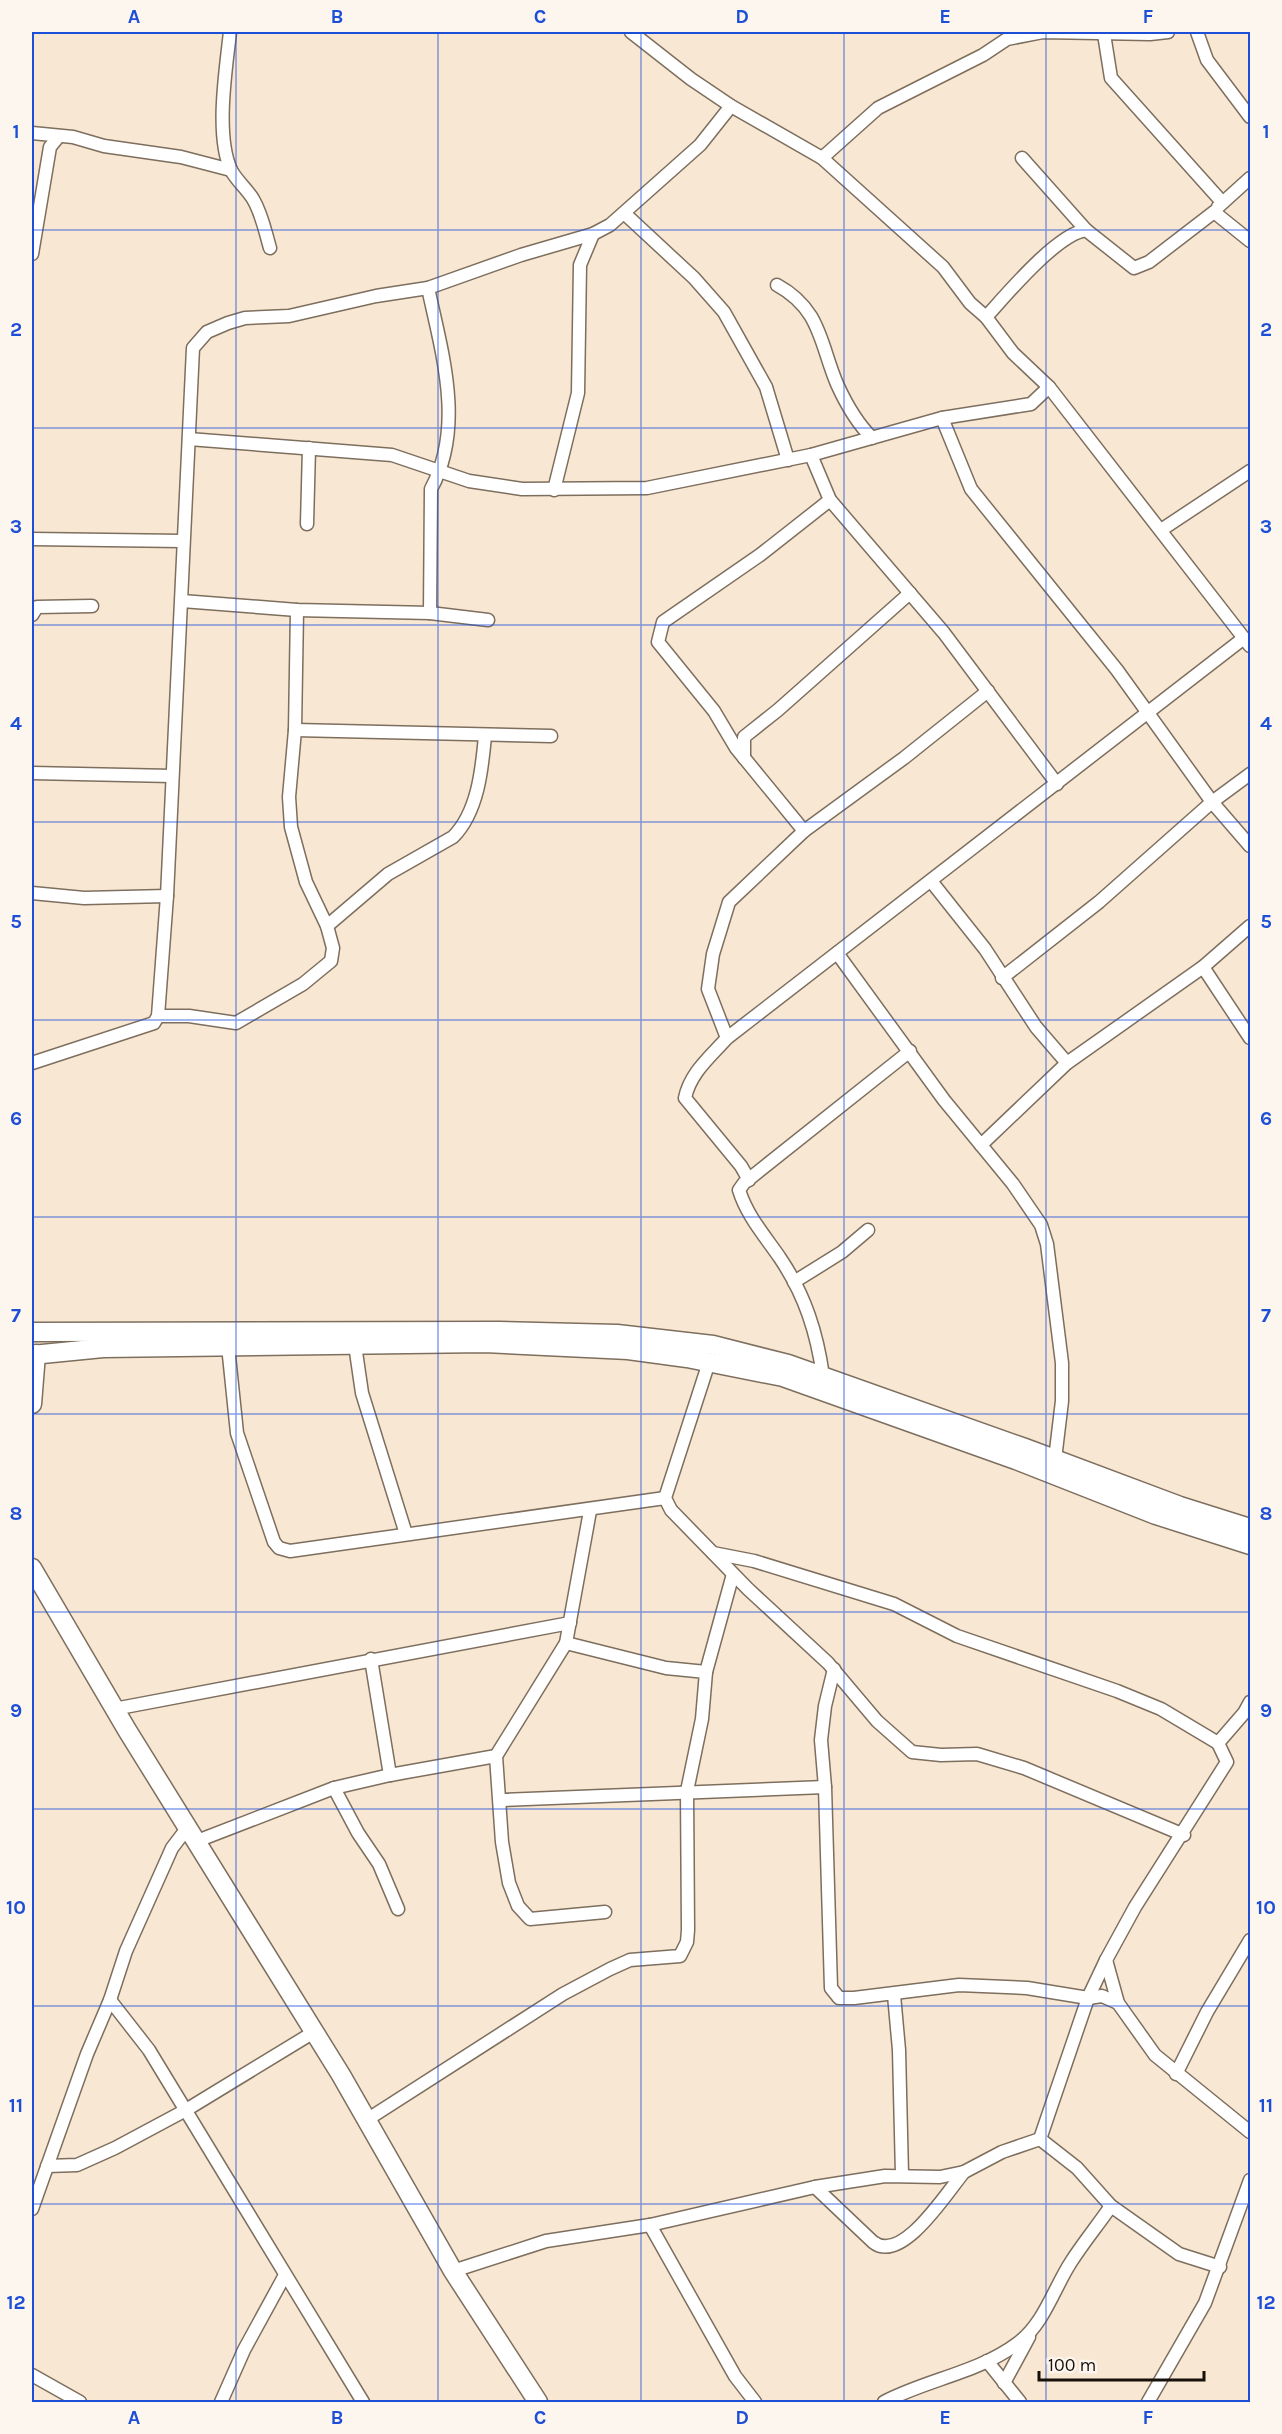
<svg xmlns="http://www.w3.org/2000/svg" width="1282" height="2434" viewBox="0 0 1282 2434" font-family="Karla,sans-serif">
	<rect width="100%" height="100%" fill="#f8e7d3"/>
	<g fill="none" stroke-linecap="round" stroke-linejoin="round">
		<defs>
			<g id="street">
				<path d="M230 32C226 69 215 135 231 170 236 180 247 189 253 199 262 214 265 231 270 248"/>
				<path d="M631 32 691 79 731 106 822 158 943 267 970 303 986 317 1013 353 1049 387 1250 646"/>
				<path d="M1197 32 1207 60 1250 117"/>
				<path d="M1104 34 1111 78 1222 202"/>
				<path d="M32 133 73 137 104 146 181 157 231 170"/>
				<path d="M822 158 878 108 983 55 1007 39 1043 32 1150 34 1168 32"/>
				<path d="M1022 158 1086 230"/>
				<path d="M1218 207 1250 178"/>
				<path d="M624 213 694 278 724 312 766 387 788 460"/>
				<path d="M32 254 50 147 59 136"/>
				<path d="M777 285C821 309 820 344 837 384 846 404 857 423 872 438"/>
				<path d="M428 288C442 353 465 427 431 489L430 613"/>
				<path d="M986 317C1007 294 1057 234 1086 230L1134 268 1149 262 1214 212 1250 241"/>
				<path d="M942 418 971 489 1117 670 1212 802 1250 846"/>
				<path d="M189 439 392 455 469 481 522 489 647 488 811 455 942 418 1031 404 1049 387"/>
				<path d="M811 455 830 500 944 633 1057 784"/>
				<path d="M554 490 578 393 580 265 593 234"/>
				<path d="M307 524 309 448"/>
				<path d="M1161 530 1250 471"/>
				<path d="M32 539 182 541"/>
				<path d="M182 601 297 610 430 613 488 620"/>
				<path d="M32 615 37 607 92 606"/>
				<path d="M295 730 551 736"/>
				<path d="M744 758V737L778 710 910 593"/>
				<path d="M32 773 172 776"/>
				<path d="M804 831 736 748 714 711 658 642 663 622 760 555 830 500"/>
				<path d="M931 881 985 949 1036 1027 1067 1063"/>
				<path d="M32 893 84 898 167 896"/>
				<path d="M327 926 388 874 453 837C478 812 482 769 485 736"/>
				<path d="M837 953 944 1100 1013 1184 1041 1225 1047 1244 1062 1363V1401L1055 1459"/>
				<path d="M1203 967 1250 1038"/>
				<path d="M1002 978 1099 902 1212 802 1250 774"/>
				<path d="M158 1016H189L236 1023 303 984 331 961 333 948 327 926 306 882 291 827 289 797 295 730 297 610"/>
				<path d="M727 1038 708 989 713 954 729 902 804 831 904 758 988 691"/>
				<path d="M32 1063 154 1023 158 1016 167 896 193 348 207 332 228 323 245 318 289 316 376 296 428 288 521 255 593 234 610 225 700 145 731 106"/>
				<path d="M981 1145 1067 1063 1203 967 1250 926"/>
				<path d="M749 1180 741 1166 685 1098C690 1073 710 1057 727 1038L1244 638"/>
				<path d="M794 1282 842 1252 868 1230"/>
				<path d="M355 1345 362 1393 406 1534"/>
				<path d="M228 1346 237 1433 274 1542 279 1548 290 1551 665 1498"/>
				<path d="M709 1362 665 1498 671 1510 748 1589 828 1663 877 1721 912 1752 941 1755 977 1754 1024 1768 1184 1835"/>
				<path d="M823 1376C817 1333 805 1295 780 1258 765 1236 747 1216 739 1190L744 1183 910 1051"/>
				<path d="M590 1511 566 1643 496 1756 502 1842 509 1883 518 1906 530 1919 605 1912"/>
				<path d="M713 1553 754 1561 894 1604 957 1636 1117 1691 1161 1709 1218 1743"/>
				<path d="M371 1659 390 1775"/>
				<path d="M834 1669 825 1706 821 1740 825 1787 831 1988 839 1998H854L959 1985 1027 1988 1088 1998 1102 1996 1118 2003"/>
				<path d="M706 1672 733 1574"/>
				<path d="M114 1709 570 1623"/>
				<path d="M334 1788 358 1833 379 1864 398 1909"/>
				<path d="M501 1800 825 1787"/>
				<path d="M197 1841 334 1788 390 1775 496 1756"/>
				<path d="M1106 1960 1118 2003 1155 2055 1250 2132"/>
				<path d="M894 1995 899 2050 902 2175"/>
				<path d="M110 2000 149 2050 363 2402"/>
				<path d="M1176 2074 1207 2012 1250 1940"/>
				<path d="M365 2121 563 1994 610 1969 630 1960 680 1956 687 1942 688 1930 687 1791 702 1719 706 1672 666 1668 566 1643"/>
				<path d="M1040 2139 1088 1998 1106 1960 1135 1907 1227 1762 1218 1743 1244 1713 1250 1702"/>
				<path d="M47 2166 77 2165 115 2148 186 2110 314 2032"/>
				<path d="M815 2187 873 2242C902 2265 947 2192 964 2172"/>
				<path d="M32 2209 87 2054 110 2000 126 1951 172 1848 188 1827"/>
				<path d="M650 2225 735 2376 755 2402"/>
				<path d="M453 2271 546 2241 650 2225 815 2187 885 2176 940 2177 964 2172 1002 2152 1040 2139 1077 2168 1111 2206 1179 2254 1220 2267"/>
				<path d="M987 2361 1020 2402"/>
				<path d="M32 2375 80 2402"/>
				<path d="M1004 2383 1029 2337"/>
				<path d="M221 2402 244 2350 285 2275"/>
				<path d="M884 2402C928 2379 978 2373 1018 2343 1044 2324 1054 2288 1071 2262 1083 2243 1098 2225 1111 2206"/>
				<path d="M1148 2402 1205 2303 1250 2180"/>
			</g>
			<g id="secondary">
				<path d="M32 1332 499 1331 617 1334 713 1345 788 1364 1025 1448 1180 1506 1250 1528"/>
				<path d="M32 1355 103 1348 485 1343 628 1350 687 1358 783 1377 1016 1460 1156 1515 1250 1545"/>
				<path d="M32 1404 36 1354"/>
				<path d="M32 1568 127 1730 341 2075 453 2271 538 2402"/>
			</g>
		</defs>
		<use href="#street" stroke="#7d6e5d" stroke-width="15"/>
		<use href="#secondary" stroke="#7d6e5d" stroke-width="21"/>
		<use href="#street" stroke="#fff" stroke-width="12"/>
		<use href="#secondary" stroke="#fff" stroke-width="18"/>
	</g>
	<path fill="none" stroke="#1d4ed8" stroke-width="1.5" stroke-opacity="0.55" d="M236 32V2402M438 32V2402M641 32V2402M844 32V2402M1046 32V2402M32 230H1250M32 428H1250M32 625H1250M32 822H1250M32 1020H1250M32 1217H1250M32 1414H1250M32 1612H1250M32 1809H1250M32 2006H1250M32 2204H1250"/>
	<rect width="1282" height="2434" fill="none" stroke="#fdf6ee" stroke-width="66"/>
	<path d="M1039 2371v9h165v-9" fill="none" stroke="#17110b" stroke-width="3"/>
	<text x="1048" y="2371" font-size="18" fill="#17110b" stroke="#fdf6ee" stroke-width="4.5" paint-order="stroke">100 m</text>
	<rect x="33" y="33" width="1216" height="2368" fill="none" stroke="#1d4ed8" stroke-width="2"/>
	<g font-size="20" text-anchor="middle" font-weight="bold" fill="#1d4ed8">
		<text x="134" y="23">A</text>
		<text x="337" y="23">B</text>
		<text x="540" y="23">C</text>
		<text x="742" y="23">D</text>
		<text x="945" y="23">E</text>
		<text x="1148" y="23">F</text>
		<text x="16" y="138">1</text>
		<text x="1266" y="138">1</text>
		<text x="16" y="336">2</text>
		<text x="1266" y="336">2</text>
		<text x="16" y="533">3</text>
		<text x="1266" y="533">3</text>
		<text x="16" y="730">4</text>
		<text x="1266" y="730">4</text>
		<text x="16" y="928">5</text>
		<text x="1266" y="928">5</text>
		<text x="16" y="1125">6</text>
		<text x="1266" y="1125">6</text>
		<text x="16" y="1322">7</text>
		<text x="1266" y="1322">7</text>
		<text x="16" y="1520">8</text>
		<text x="1266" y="1520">8</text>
		<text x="16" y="1717">9</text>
		<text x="1266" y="1717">9</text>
		<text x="16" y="1914">10</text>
		<text x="1266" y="1914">10</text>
		<text x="16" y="2112">11</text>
		<text x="1266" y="2112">11</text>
		<text x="16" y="2309">12</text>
		<text x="1266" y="2309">12</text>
		<text x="134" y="2424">A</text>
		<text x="337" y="2424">B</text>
		<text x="540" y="2424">C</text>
		<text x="742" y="2424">D</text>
		<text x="945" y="2424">E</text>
		<text x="1148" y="2424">F</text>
	</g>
</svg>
